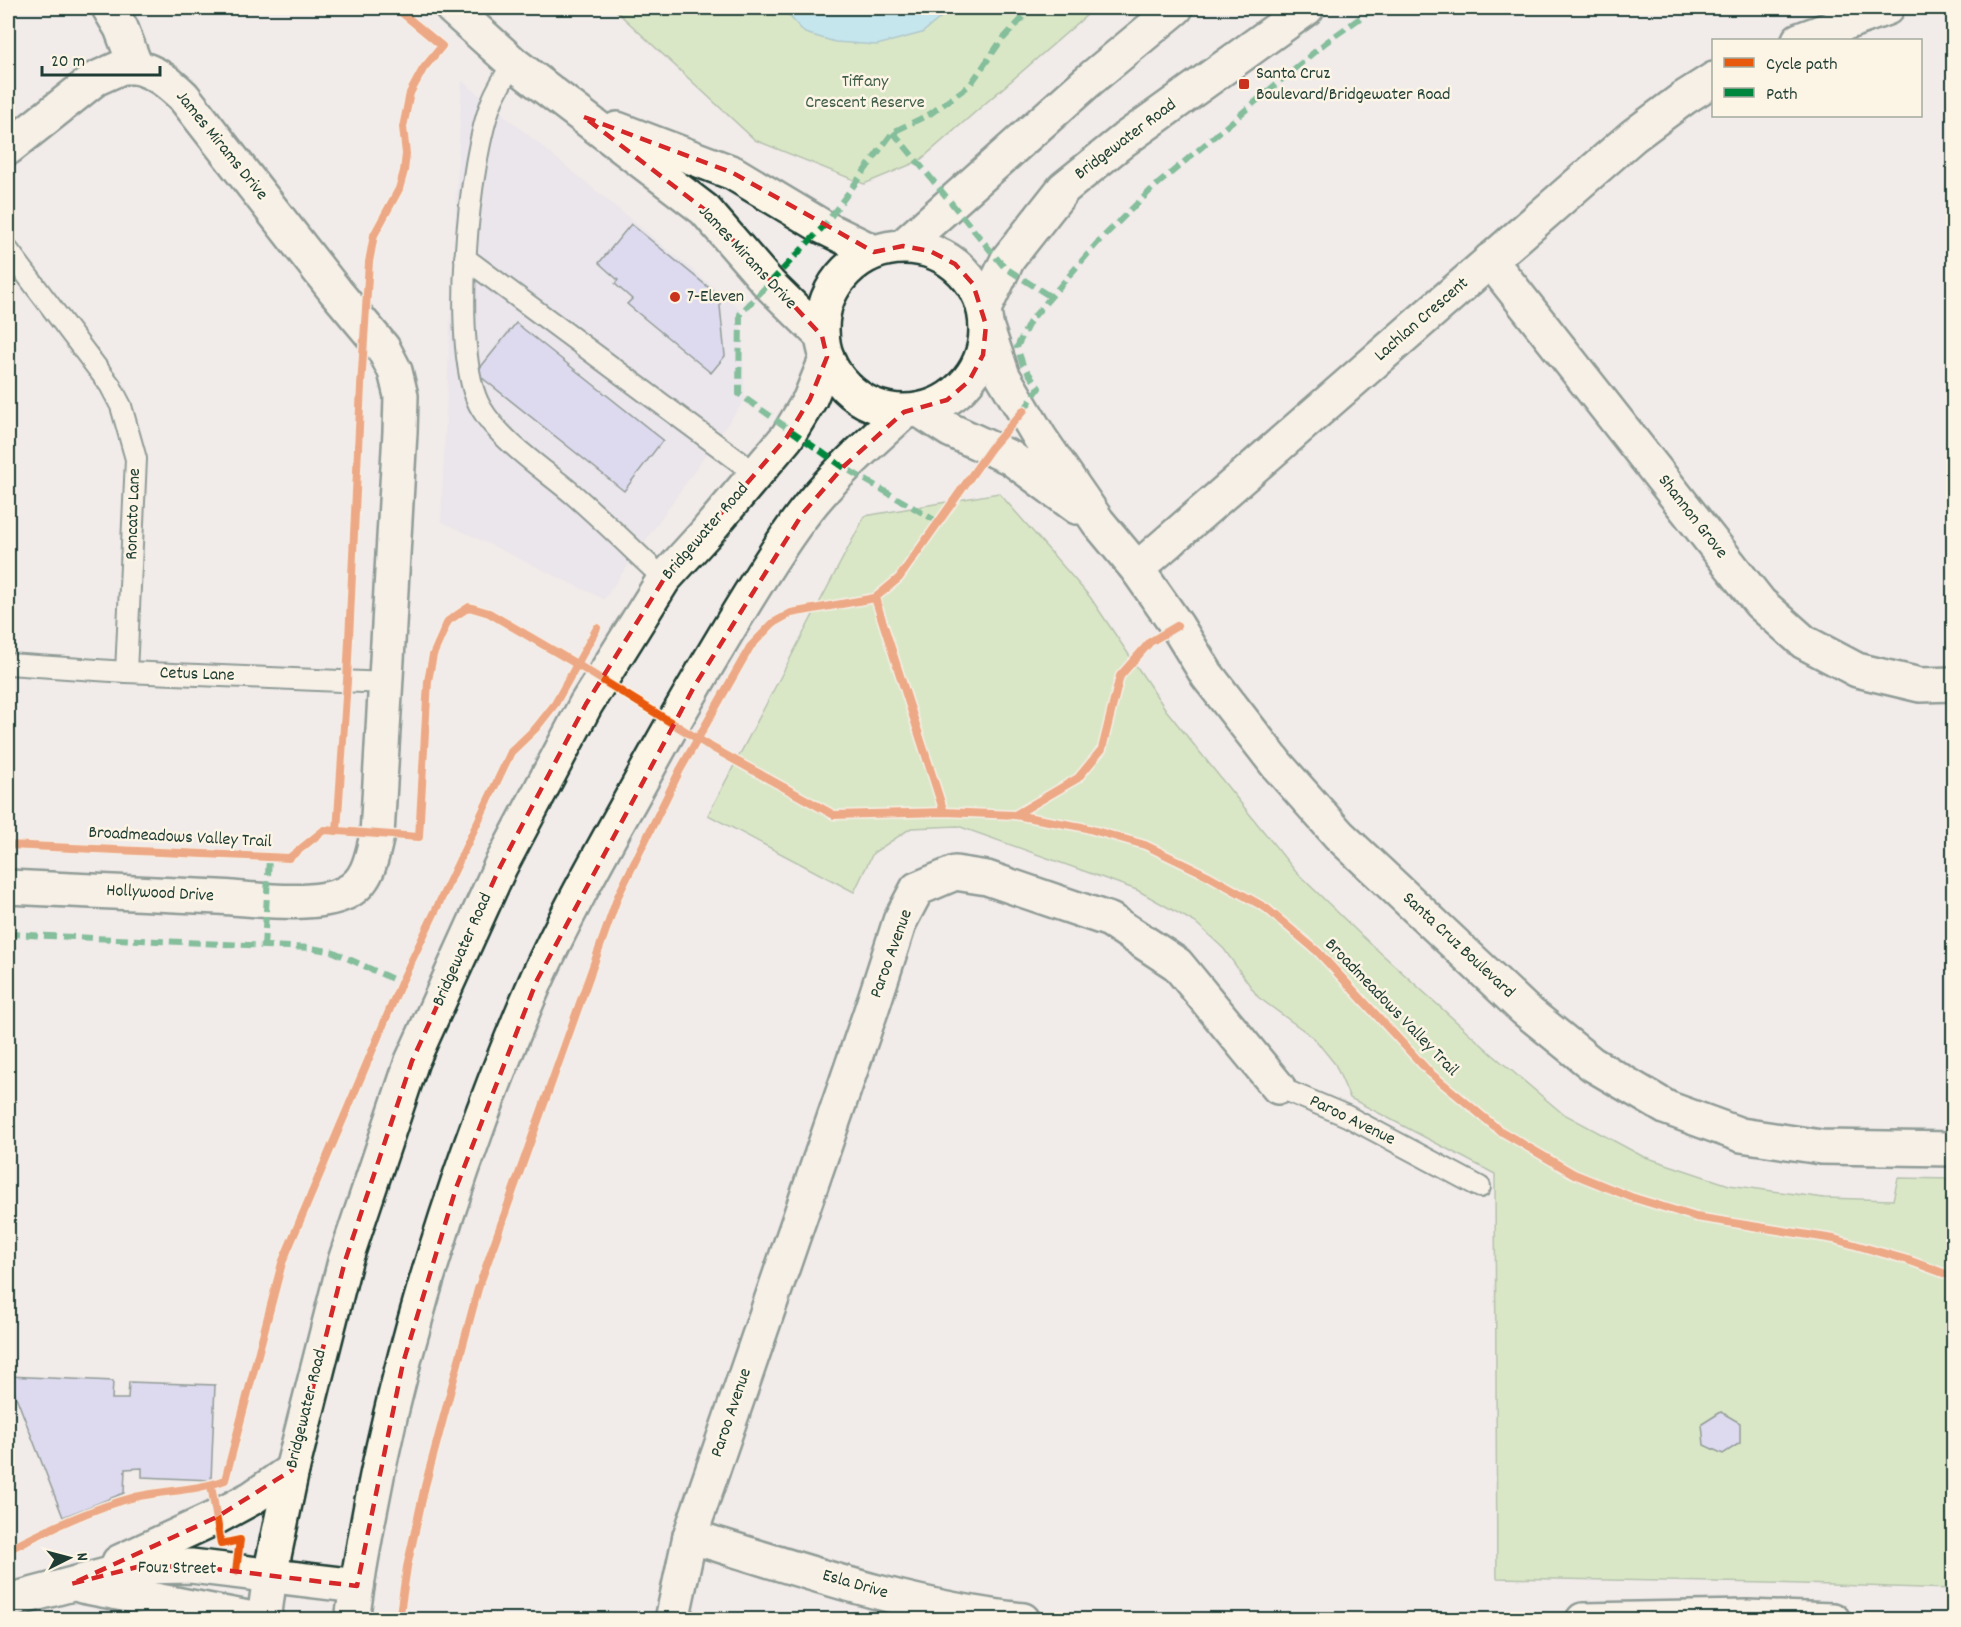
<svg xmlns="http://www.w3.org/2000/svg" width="1961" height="1627" viewBox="0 0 1961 1627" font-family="Dekko,sans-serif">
	<rect width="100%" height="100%" fill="#f1ebe9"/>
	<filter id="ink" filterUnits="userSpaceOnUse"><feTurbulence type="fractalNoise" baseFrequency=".0167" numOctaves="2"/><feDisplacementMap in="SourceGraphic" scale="12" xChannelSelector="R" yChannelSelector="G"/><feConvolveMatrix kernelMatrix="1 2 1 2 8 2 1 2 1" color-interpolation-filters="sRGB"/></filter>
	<g filter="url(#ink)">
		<path fill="#e4dfed" d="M462 81 740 309 745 399 604 599 441 521Z"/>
		<g fill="#bfe29c" stroke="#6f9068" stroke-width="1.5">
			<path d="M613 8H1095L919 161 864 184 755 140Z"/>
			<path d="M999 493 1090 597 1166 710 1296 872 1362 936 1493 1055 1562 1113 1642 1156 1729 1185 1824 1198 1893 1200 1898 1178 1953 1179V1589L1769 1583 1497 1578 1495 1174 1350 1098 1335 1064 1314 1038 1258 997 1224 949 1196 923 1137 890 958 826 911 828 873 853 854 892 708 815 865 516Z"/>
		</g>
		<path fill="#91dff1" stroke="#639ea5" stroke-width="1.5" d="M782 8H952L922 33 877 45 835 42 805 33Z"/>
		<g fill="#c6c4f7" stroke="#1f3d34" stroke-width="1.5">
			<path d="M631 224 719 296 725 356 711 373 627 304 632 299 615 284 618 280 599 263Z"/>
			<path d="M516 323 663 440 624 491 476 373Z"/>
			<path d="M8 1376 113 1381 112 1399H128L129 1382 215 1385 211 1480 142 1477V1468L125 1469 124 1493 63 1517Z"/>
			<path d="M1721 1412 1740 1423V1443L1723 1454 1704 1445 1702 1424Z"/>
		</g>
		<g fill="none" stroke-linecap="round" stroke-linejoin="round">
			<defs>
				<g id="lane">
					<path d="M513 63C506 75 498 87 493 99 468 156 449 355 481 408 500 441 545 470 574 495 605 522 634 551 664 579"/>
					<path d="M8 250 110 385 121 406 136 459 126 672"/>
					<path d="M465 258 756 474"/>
					<path d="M8 664 126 672 387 683"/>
					<path d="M1278 1087 1347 1116 1480 1187"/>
				</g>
				<g id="street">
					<path d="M1799 40 1887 8"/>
					<path d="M8 148 95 79 122 67H136"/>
					<path d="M1490 260 1760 603 1804 642 1857 670 1920 685 1954 684"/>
					<path d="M986 325 1003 376 1040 438 1098 522 1137 569 1177 626 1207 675 1277 765 1339 835 1524 1009 1592 1064 1667 1108 1741 1135 1821 1147 1954 1149"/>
					<path d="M919 410 950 430 1011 458 1077 507"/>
					<path d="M1137 569 1633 136 1684 98 1714 79"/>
					<path d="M8 887C78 890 148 894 218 897 253 899 314 908 345 893 368 883 372 857 377 835L400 432 401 396 395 371 383 348 336 292 183 96C168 82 156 72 136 67L121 28 109 8"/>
					<path d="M690 1536C798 1569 910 1608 1023 1620"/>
					<path d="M119 1562 217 1517 252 1498 292 1470"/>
					<path d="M82 1586 258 1620"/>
					<path d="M8 1601 137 1567 191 1566 357 1586"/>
					<path d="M672 1620 690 1536 872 1008 900 921 917 889 955 873 987 878 1110 920 1177 964 1278 1087"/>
					<path d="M1583 1620 1747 1617 1833 1620"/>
				</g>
				<g id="secondary">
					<path d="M452 8 513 63 705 210 770 285 822 336"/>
					<path d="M617 129 733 173 823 227 874 252"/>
					<path d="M903 246 1088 81 1176 8"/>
					<circle cx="904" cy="329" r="82"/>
					<path d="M984 309 1008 259 1064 188 1125 139 1307 8"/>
					<path d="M264 1620 270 1575 292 1470 345 1261 412 1061 500 867 586 704 664 579 706 533 787 437 810 399 827 357"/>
					<path d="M352 1620C382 1402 448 1184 535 983 569 907 612 834 652 761 679 712 708 663 737 615 758 581 779 545 804 513 833 475 869 444 904 412"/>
				</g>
			</defs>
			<use href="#lane" stroke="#1f3d34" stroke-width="24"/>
			<use href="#street" stroke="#1f3d34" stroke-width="38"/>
			<use href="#secondary" stroke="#1f3d34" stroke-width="38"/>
			<use href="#lane" stroke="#fcf5e5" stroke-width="20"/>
			<use href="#street" stroke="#fcf5e5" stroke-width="33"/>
			<use href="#secondary" stroke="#fcf5e5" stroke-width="33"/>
			<g stroke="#00873e" stroke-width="6" stroke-dasharray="12 6" stroke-linecap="butt">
				<path d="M893 132 1004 267 1051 297"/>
				<path d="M1024 410 1039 388 1023 365 1017 347 1030 321 1099 241 1152 189 1325 43 1374 8"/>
				<path d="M938 522 843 467 739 394 740 314 823 227 893 132 930 114 970 85 1001 41 1032 8"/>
				<path d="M8 934 311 948 334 952 401 983"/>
				<path d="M264 947 269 858"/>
			</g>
			<defs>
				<g id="cycleway">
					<path d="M875 598 944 812"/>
					<path d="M1015 815 1078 778 1102 749 1120 676 1150 642 1177 626"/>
					<path d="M337 831 347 681 361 386 369 262 374 235 399 189 404 171 406 154 403 127 410 93 423 69 442 46 396 8"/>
					<path d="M8 845 289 858 324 830 419 837 428 681 433 655 448 621 469 607 489 613 573 662 711 747 834 815 944 812 1015 815 1082 827 1145 845 1207 875 1266 908 1318 952 1429 1072 1499 1130 1574 1174 1631 1197 1696 1217 1834 1239 1908 1260 1954 1277"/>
					<path d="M211 1485 221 1544 240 1540 236 1571"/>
					<path d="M8 1550C49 1529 90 1509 135 1497 165 1490 196 1491 225 1480L282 1263 401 983 511 752 536 728 555 704 597 628"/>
					<path d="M399 1620 407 1567 425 1486 478 1289 618 896 680 770 750 647 773 623 791 613 875 598 899 578 991 448 1024 410"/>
				</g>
			</defs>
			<use href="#cycleway" stroke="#fcf5e5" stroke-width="11"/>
			<use href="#cycleway" stroke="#e8590c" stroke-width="8"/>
		</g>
	</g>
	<path d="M0 0H1961V1627H0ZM584 117 733 173 874 252 903 246 930 251 955 264 973 284 986 325 983 355 969 381 947 400 904 412 843 467 803 513 695 685 537 980 456 1188 403 1363 357 1586 191 1566 137 1567 71 1584 217 1517 292 1470 345 1261 412 1061 500 867 586 704 664 579 787 437 810 399 827 357 822 336 705 210Z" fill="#f1ebe9" fill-opacity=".55" fill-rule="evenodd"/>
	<path fill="none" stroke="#d62828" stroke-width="4.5" stroke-dasharray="12 8" stroke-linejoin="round" d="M584 117 733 173 874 252 903 246 930 251 955 264 973 284 986 325 983 355 969 381 947 400 904 412 843 467 803 513 695 685 537 980 456 1188 403 1363 357 1586 191 1566 137 1567 71 1584 217 1517 292 1470 345 1261 412 1061 500 867 586 704 664 579 787 437 810 399 827 357 822 336 705 210Z"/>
	<g fill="#c8321e" stroke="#fcf5e5" stroke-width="2">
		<rect x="1238" y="78" width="12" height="12" rx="3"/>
		<circle cx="675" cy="297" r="6"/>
	</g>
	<g text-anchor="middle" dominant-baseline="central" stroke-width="5" stroke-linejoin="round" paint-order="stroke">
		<g font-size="18" fill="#1f3d34" stroke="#fcf5e5" text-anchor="start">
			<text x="1256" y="74">Santa Cruz<tspan x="1256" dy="21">Boulevard/Bridgewater Road</tspan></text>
			<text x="687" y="297">7-Eleven</text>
		</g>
		<g font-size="18" fill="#3f5e49" stroke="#fcf5e5">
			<text x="865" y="82">Tiffany<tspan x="865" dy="21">Crescent Reserve</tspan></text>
		</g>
		<g font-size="18" fill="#1f3d34" stroke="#fcf5e5">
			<text transform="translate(1126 140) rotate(-37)">Bridgewater Road</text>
			<text transform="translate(221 146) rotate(51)">James Mirams Drive</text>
			<text transform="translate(747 258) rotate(47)">James Mirams Drive</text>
			<text transform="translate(1422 320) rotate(-41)">Lachlan Crescent</text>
			<text transform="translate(134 514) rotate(-88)">Roncato Lane</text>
			<text transform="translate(1692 517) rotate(52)">Shannon Grove</text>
			<text transform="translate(706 532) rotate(-49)">Bridgewater Road</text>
			<text transform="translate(197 675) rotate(2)">Cetus Lane</text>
			<text transform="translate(180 838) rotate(3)">Broadmeadows Valley Trail</text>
			<text transform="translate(160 894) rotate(3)">Hollywood Drive</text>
			<text transform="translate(1458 946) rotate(43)">Santa Cruz Boulevard</text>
			<text transform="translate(463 950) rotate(-66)">Bridgewater Road</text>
			<text transform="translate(892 954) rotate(-70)">Paroo Avenue</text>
			<text transform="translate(1391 1008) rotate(46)">Broadmeadows Valley Trail</text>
			<text transform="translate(1352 1121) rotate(26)">Paroo Avenue</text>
			<text transform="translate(307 1409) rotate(-76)">Bridgewater Road</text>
			<text transform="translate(732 1413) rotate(-71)">Paroo Avenue</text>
			<text transform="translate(177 1569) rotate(1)">Fouz Street</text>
			<text transform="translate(855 1585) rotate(16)">Esla Drive</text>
		</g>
	</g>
	<rect width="1961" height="1627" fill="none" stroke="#fcf5e5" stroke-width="30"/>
	<rect x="15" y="15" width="1931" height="1597" fill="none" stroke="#1f3d34" stroke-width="2" filter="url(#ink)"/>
	<rect x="1712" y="39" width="210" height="78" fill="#fcf5e5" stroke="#a4ab9e" stroke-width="1.5"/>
	<rect x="1724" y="58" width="30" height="9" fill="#e8590c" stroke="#a4ab9e" stroke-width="1.5"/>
	<text x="1766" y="69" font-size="18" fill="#1f3d34">Cycle path</text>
	<rect x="1724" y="88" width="30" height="9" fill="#00873e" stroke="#a4ab9e" stroke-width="1.5"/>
	<text x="1766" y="99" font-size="18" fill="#1f3d34">Path</text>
	<g transform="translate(69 1558) rotate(84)" stroke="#fcf5e5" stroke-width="4.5" paint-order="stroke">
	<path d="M0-4.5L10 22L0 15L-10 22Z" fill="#1f3d34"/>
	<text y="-9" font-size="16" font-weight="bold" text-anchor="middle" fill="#1f3d34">N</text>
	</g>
	<path d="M42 66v9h118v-9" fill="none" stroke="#1f3d34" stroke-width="3"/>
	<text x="51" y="66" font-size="18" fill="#1f3d34" stroke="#fcf5e5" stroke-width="4.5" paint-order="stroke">20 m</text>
</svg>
